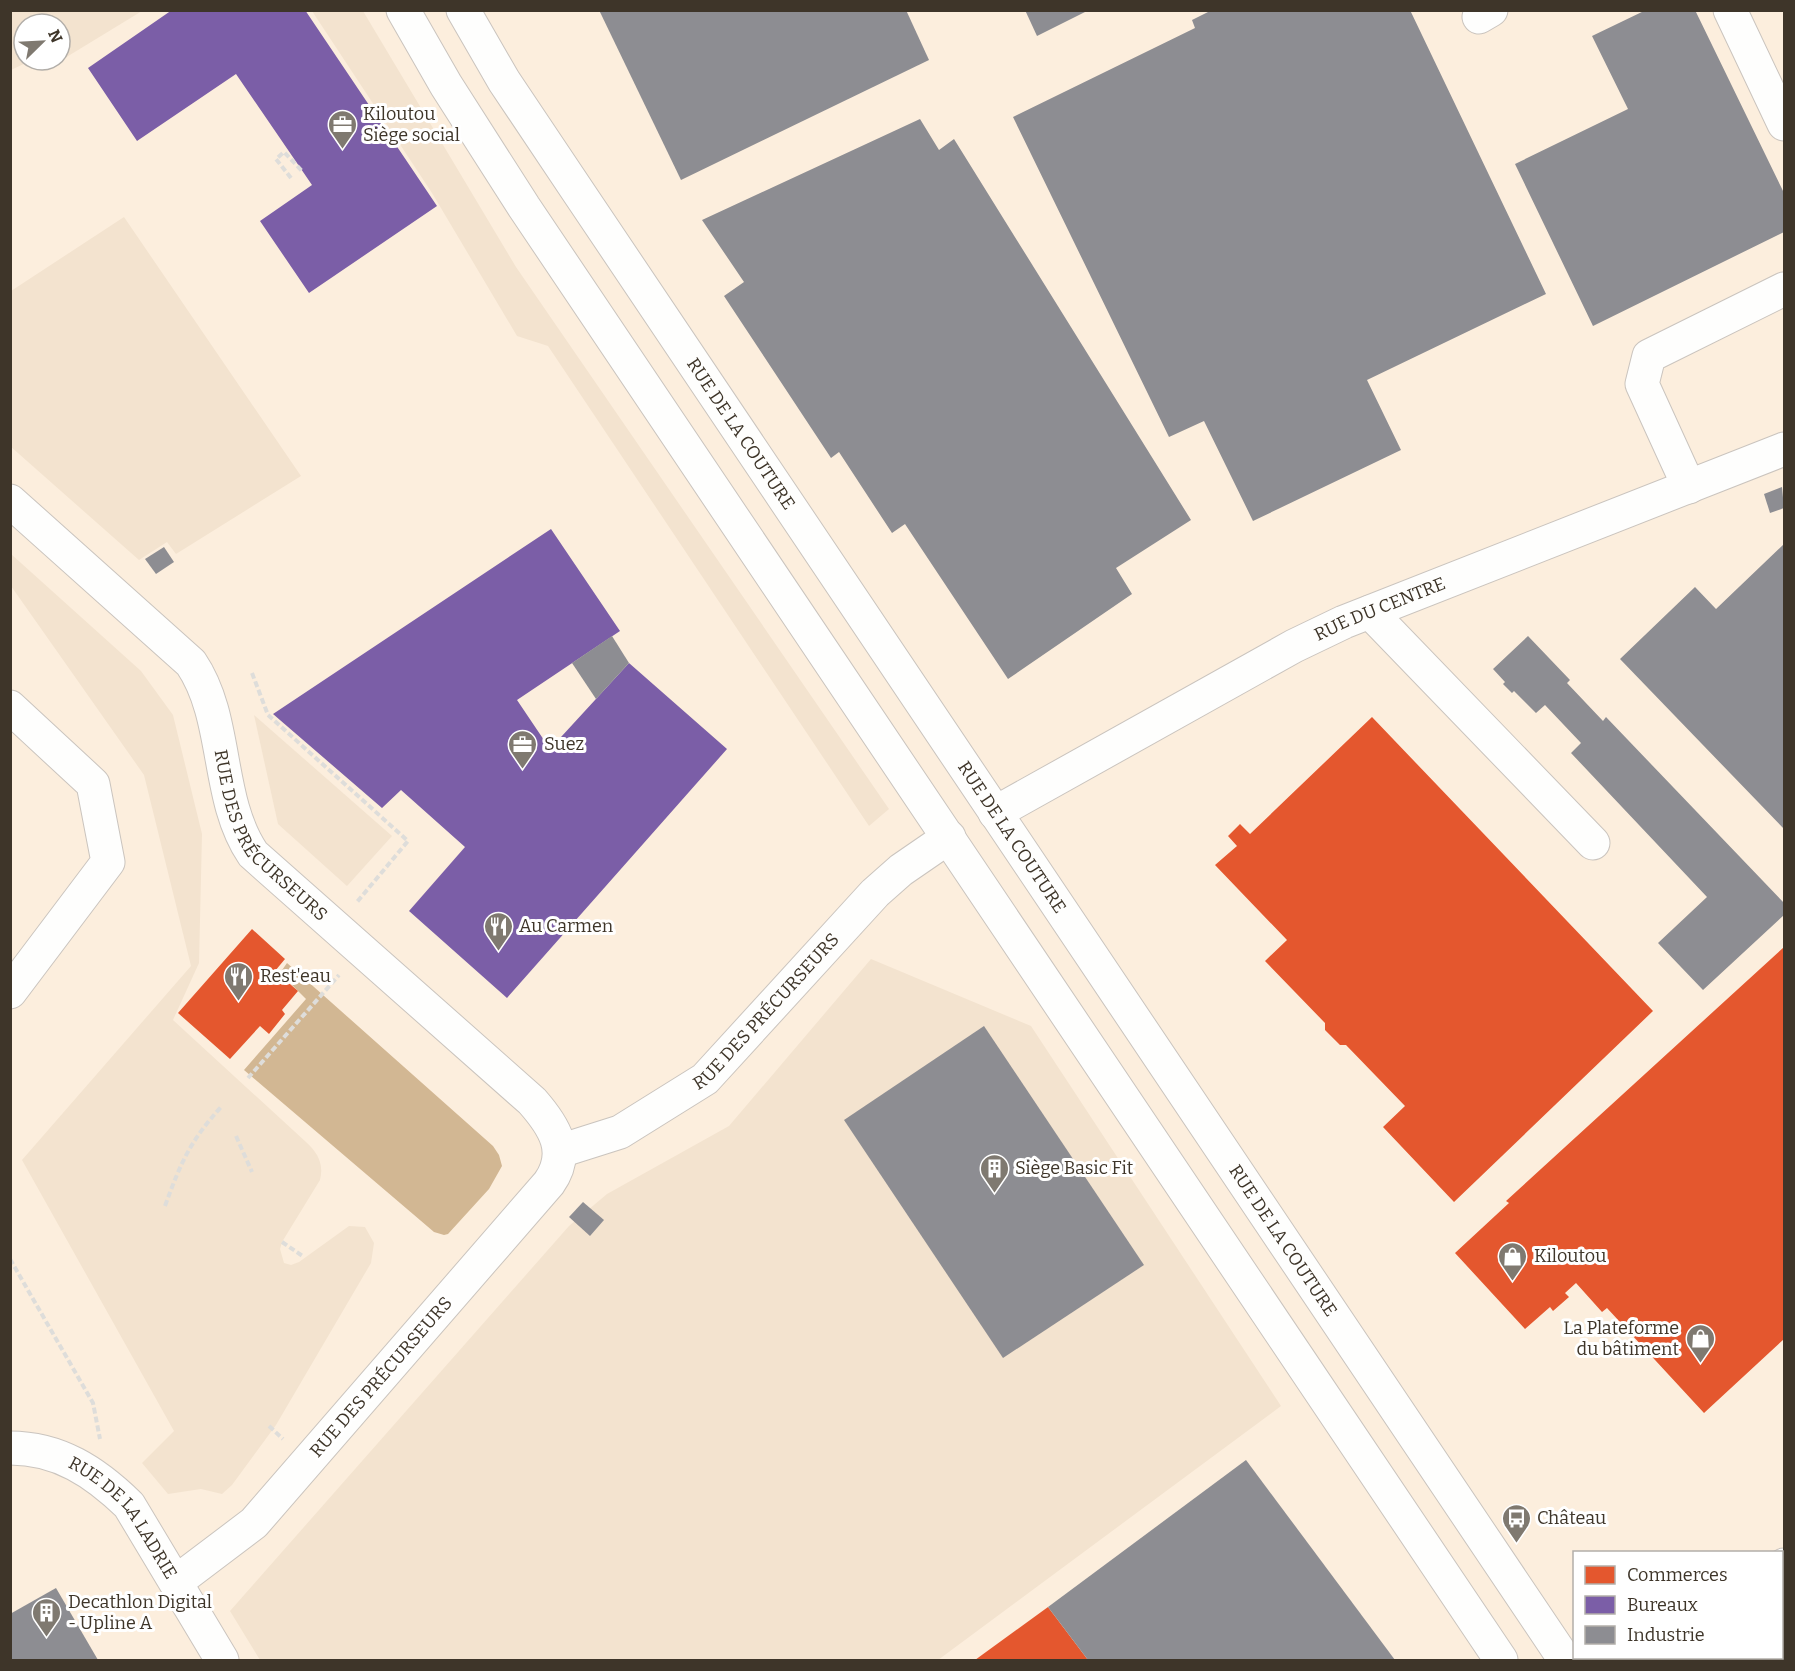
<svg xmlns="http://www.w3.org/2000/svg" width="1795" height="1671" viewBox="0 0 1795 1671" font-family="Bitter,serif">
	<rect width="100%" height="100%" fill="#f9f7f4"/>
	<path fill="#fceedd" fill-rule="evenodd" d="M11 11H1784V1660H11ZM24 24H60V60H24ZM1574 1552H1782V1658H1574Z"/>
	<g fill="#f3e3cf">
		<path d="M10 11 11 10 142 11 60 61V24H24V60H32L11 70Z"/>
		<path d="M312 11H363L516 267 889 809 869 826 548 346 517 336 432 193Z"/>
		<path d="M124 217 301 476 176 554 167 542 139 560 10 446 11 291Z"/>
		<path d="M11 554 141 671 173 715 202 834 199 963 173 1020 306 1142C318 1153 324 1164 320 1180L282 1242 280 1249 284 1263 291 1265 299 1262 349 1226 365 1227 374 1243 371 1263 276 1425 232 1485 222 1494 201 1489 168 1494 142 1463 174 1431 22 1160 191 966 144 775 11 586Z"/>
		<path d="M254 715 392 836 347 886 278 824Z"/>
		<path d="M871 959 1031 1026 1281 1406 938 1660H260L230 1611 569 1226 607 1194 729 1126Z"/>
	</g>
	<path fill="#d2b793" d="M287 963 493 1146 499 1155 502 1166 489 1189 448 1234 444 1235 434 1232 244 1070 306 999 280 973Z"/>
	<g fill="#e4572e">
		<path d="M1372 717 1653 1011 1454 1202 1383 1127 1405 1106 1346 1045H1340L1325 1030V1023L1265 961 1287 940 1215 865 1237 846 1228 836 1240 824 1250 834Z"/>
		<path d="M252 929 285 959 275 971 298 991 282 1010 285 1014 269 1034 260 1026 230 1059 178 1013Z"/>
		<path d="M1784 947V1339L1704 1413 1607 1308 1602 1312 1576 1283 1565 1293 1569 1297 1553 1311 1550 1307 1525 1329 1455 1253 1509 1203 1506 1201Z"/>
		<path d="M1048 1607 1088 1660H975Z"/>
	</g>
	<g fill="#7b5ea7">
		<path d="M172 10H305L437 206 309 293 260 221 312 185 236 74 137 141 88 68Z"/>
		<path d="M551 529 620 631 517 700 550 749 629 663 727 749 507 998 409 911 465 847 401 790 382 808 273 714Z"/>
	</g>
	<g fill="#8d8d92">
		<path d="M599 10H906L929 60 681 180Z"/>
		<path d="M1025 10H1089L1037 36Z"/>
		<path d="M1212 10H1410L1546 294 1367 380 1401 450 1253 521 1204 421 1169 437 1013 117 1195 28 1192 20Z"/>
		<path d="M1646 10H1695L1784 193V232L1593 326 1515 164 1628 109 1592 36Z"/>
		<path d="M920 119 939 150 954 139 1191 520 1116 568 1132 594 1008 679 905 524 892 533 839 452 831 458 724 296 744 282 702 220Z"/>
		<path d="M1782 487 1784 508 1770 513 1764 494Z"/>
		<path d="M1784 544V829L1620 659 1695 587 1716 609Z"/>
		<path d="M164 547 174 562 156 574 145 559Z"/>
		<path d="M612 636 629 663 596 699 572 663Z"/>
		<path d="M1528 636 1570 680 1567 683 1603 721 1606 717 1784 903V915L1703 990 1658 943 1707 897 1571 753 1581 743 1545 705 1536 713 1514 691 1512 693 1503 684 1505 682 1493 669Z"/>
		<path d="M984 1026 1144 1265 1003 1358 844 1120Z"/>
		<path d="M583 1202 604 1220 590 1236 569 1217Z"/>
		<path d="M1246 1460 1395 1660H1088L1048 1607Z"/>
		<path d="M56 1588 98 1660H10V1614Z"/>
	</g>
	<g fill="none" stroke-linecap="round" stroke-linejoin="round">
		<defs>
			<g id="minor">
				<path d="M403 10 446 85 524 207 1501 1660"/>
				<path id="s1" d="M463 10 504 81 577 190 1565 1660"/>
				<path d="M1730 10 1784 124"/>
				<path d="M1479 17 1491 10"/>
				<path d="M1689 487 1642 384 1649 356 1784 289"/>
				<path id="s2" d="M10 501 191 663C229 719 215 798 253 854L532 1101C554 1126 571 1152 549 1183L254 1523 176 1582"/>
				<path d="M1370 612 1593 843"/>
				<path d="M10 707 93 784 108 862 10 992"/>
				<path id="s3" d="M995 813 1294 646 1344 622 1784 449"/>
				<path id="s4" d="M560 1151 620 1132 705 1079 875 893 901 870 949 837"/>
				<path id="s5" d="M10 1448C59 1448 95 1472 129 1505L222 1660"/>
				<path d="M1782 1568 1784 1565"/>
				<path d="M1685 1660 1688 1658"/>
			</g>
		</defs>
		<use href="#minor" stroke="#cac4be" stroke-width="35"/>
		<g stroke="#deddda" stroke-width="4" stroke-dasharray="6 3" stroke-linecap="butt">
			<path d="M291 178 276 159 284 152 302 171"/>
			<path d="M252 673 268 715 408 841 357 902"/>
			<path d="M248 1078 339 975"/>
			<path d="M236 1136 252 1172"/>
			<path d="M165 1206C181 1162 190 1141 222 1106"/>
			<path d="M282 1242 304 1257"/>
			<path d="M10 1259 93 1403 100 1439"/>
			<path d="M269 1426 283 1439"/>
		</g>
		<use href="#minor" stroke="#fefefd" stroke-width="33"/>
	</g>
	<defs>
		<symbol id="office-pin" viewBox="-11 -11 22 30"><path d="M0 17L-7.5 6A9.5 9.5 0 1 1 7.5 6Z" fill="#7f7970" stroke="#fff"/><path d="M-6-3h4V-5.5h4V-3h4V5H-6ZM-1-4.5V-3h2v-1.5ZM-6 0V1H6V0Z" fill="#fff"/></symbol>
		<symbol id="restaurant-pin" viewBox="-11 -11 22 30"><path d="M0 17L-7.5 6A9.5 9.5 0 1 1 7.5 6Z" fill="#7f7970" stroke="#fff"/><path d="M-5-6h1v4h1v-4h1v4h1v-4h1v5L-1.5 .5V6h-2V.5L-5-1ZM5-6V6H3V1.5H1.5Q1.5-4 5-6Z" fill="#fff"/></symbol>
		<symbol id="building-pin" viewBox="-11 -11 22 30"><path d="M0 17L-7.5 6A9.5 9.5 0 1 1 7.5 6Z" fill="#7f7970" stroke="#fff"/><path d="M-4-6H4V6H1V3H-1V6H-4ZM-2.5-4.3h1.7v1.8h-1.7ZM.8-4.3h1.7v1.8H.8ZM-2.5-1h1.7V.8h-1.7ZM.8-1h1.7V.8H.8Z" fill="#fff"/></symbol>
		<symbol id="shop-pin" viewBox="-11 -11 22 30"><path d="M0 17L-7.5 6A9.5 9.5 0 1 1 7.5 6Z" fill="#7f7970" stroke="#fff"/><path d="M-5-2.5h2.3a2.7 3.5 0 0 1 5.4 0H5L5.5 6h-11ZM-1.5-2.5h3a1.5 2.3 0 0 0-3 0Z" fill="#fff"/></symbol>
		<symbol id="bus-pin" viewBox="-11 -11 22 30"><path d="M0 17L-7.5 6A9.5 9.5 0 1 1 7.5 6Z" fill="#7f7970" stroke="#fff"/><path d="M-5-6H5V4H4V6H2V4H-2V6H-4V4H-5ZM-3.5-4V0h7V-4ZM-3.5 1.2v1.5H-2V1.2ZM2 1.2v1.5H3.5V1.2Z" fill="#fff"/></symbol>
	</defs>
	<g fill-rule="evenodd">
		<use href="#office-pin" x="326" y="108" width="33" height="45"/>
		<use href="#office-pin" x="506" y="728" width="33" height="45"/>
		<use href="#restaurant-pin" x="482" y="910" width="33" height="45"/>
		<use href="#restaurant-pin" x="222" y="960" width="33" height="45"/>
		<use href="#building-pin" x="978" y="1152" width="33" height="45"/>
		<use href="#shop-pin" x="1496" y="1240" width="33" height="45"/>
		<use href="#shop-pin" x="1684" y="1322" width="33" height="45"/>
		<use href="#bus-pin" x="1500" y="1502" width="33" height="45"/>
		<use href="#building-pin" x="30" y="1596" width="33" height="45"/>
	</g>
	<g text-anchor="middle" dominant-baseline="central" stroke-width="6" stroke-linejoin="round" paint-order="stroke">
		<g font-size="18" fill="#3e3529" stroke="#fff" text-anchor="start">
			<text x="363" y="114">Kiloutou<tspan x="363" dy="21">Siège social</tspan></text>
			<text x="544" y="744">Suez</text>
			<text x="519" y="926">Au Carmen</text>
			<text x="260" y="976">Rest'eau</text>
			<text x="1015" y="1168">Siège Basic Fit</text>
			<text x="1534" y="1256">Kiloutou</text>
			<text x="1679" y="1328" text-anchor="end">La Plateforme<tspan x="1679" dy="21">du bâtiment</tspan></text>
			<text x="1537" y="1518">Château</text>
			<text x="68" y="1602">Decathlon Digital<tspan x="68" dy="21">- Upline A</tspan></text>
		</g>
		<g font-size="18" fill="#3e3529" stroke="#fff">
			<text stroke="none"><textPath href="#s1" startOffset="507">RUE DE LA COUTURE</textPath></text>
			<text stroke="none"><textPath href="#s3" startOffset="436">RUE DU CENTRE</textPath></text>
			<text stroke="none"><textPath href="#s2" startOffset="438">RUE DES PRÉCURSEURS</textPath></text>
			<text stroke="none"><textPath href="#s1" startOffset="993">RUE DE LA COUTURE</textPath></text>
			<text stroke="none"><textPath href="#s4" startOffset="254">RUE DES PRÉCURSEURS</textPath></text>
			<text stroke="none"><textPath href="#s1" startOffset="1479">RUE DE LA COUTURE</textPath></text>
			<text transform="translate(381 1377) rotate(-49)">RUE DES PRÉCURSEURS</text>
			<text stroke="none"><textPath href="#s5" startOffset="141">RUE DE LA LADRIE</textPath></text>
		</g>
	</g>
	<rect width="1795" height="1671" fill="none" stroke="#3e3529" stroke-width="24"/>
	<rect x="1573" y="1551" width="210" height="108" fill="#ffffff" stroke="#b2aea9" stroke-width="1.5"/>
	<rect x="1585" y="1566" width="30" height="18" fill="#e4572e" stroke="#b2aea9" stroke-width="1.5"/>
	<text x="1627" y="1581" font-size="18" fill="#3e3529">Commerces</text>
	<rect x="1585" y="1596" width="30" height="18" fill="#7b5ea7" stroke="#b2aea9" stroke-width="1.5"/>
	<text x="1627" y="1611" font-size="18" fill="#3e3529">Bureaux</text>
	<rect x="1585" y="1626" width="30" height="18" fill="#8d8d92" stroke="#b2aea9" stroke-width="1.5"/>
	<text x="1627" y="1641" font-size="18" fill="#3e3529">Industrie</text>
	<g transform="translate(42 42) rotate(66)"><circle r="28" fill="#ffffff" stroke="#b2aea9" stroke-width="1.5"/>
	<path d="M0-4.5L10 22L0 15L-10 22Z" fill="#7f7970"/>
	<text y="-9" font-size="16" font-weight="bold" text-anchor="middle" fill="#3e3529">N</text>
	</g>
</svg>
